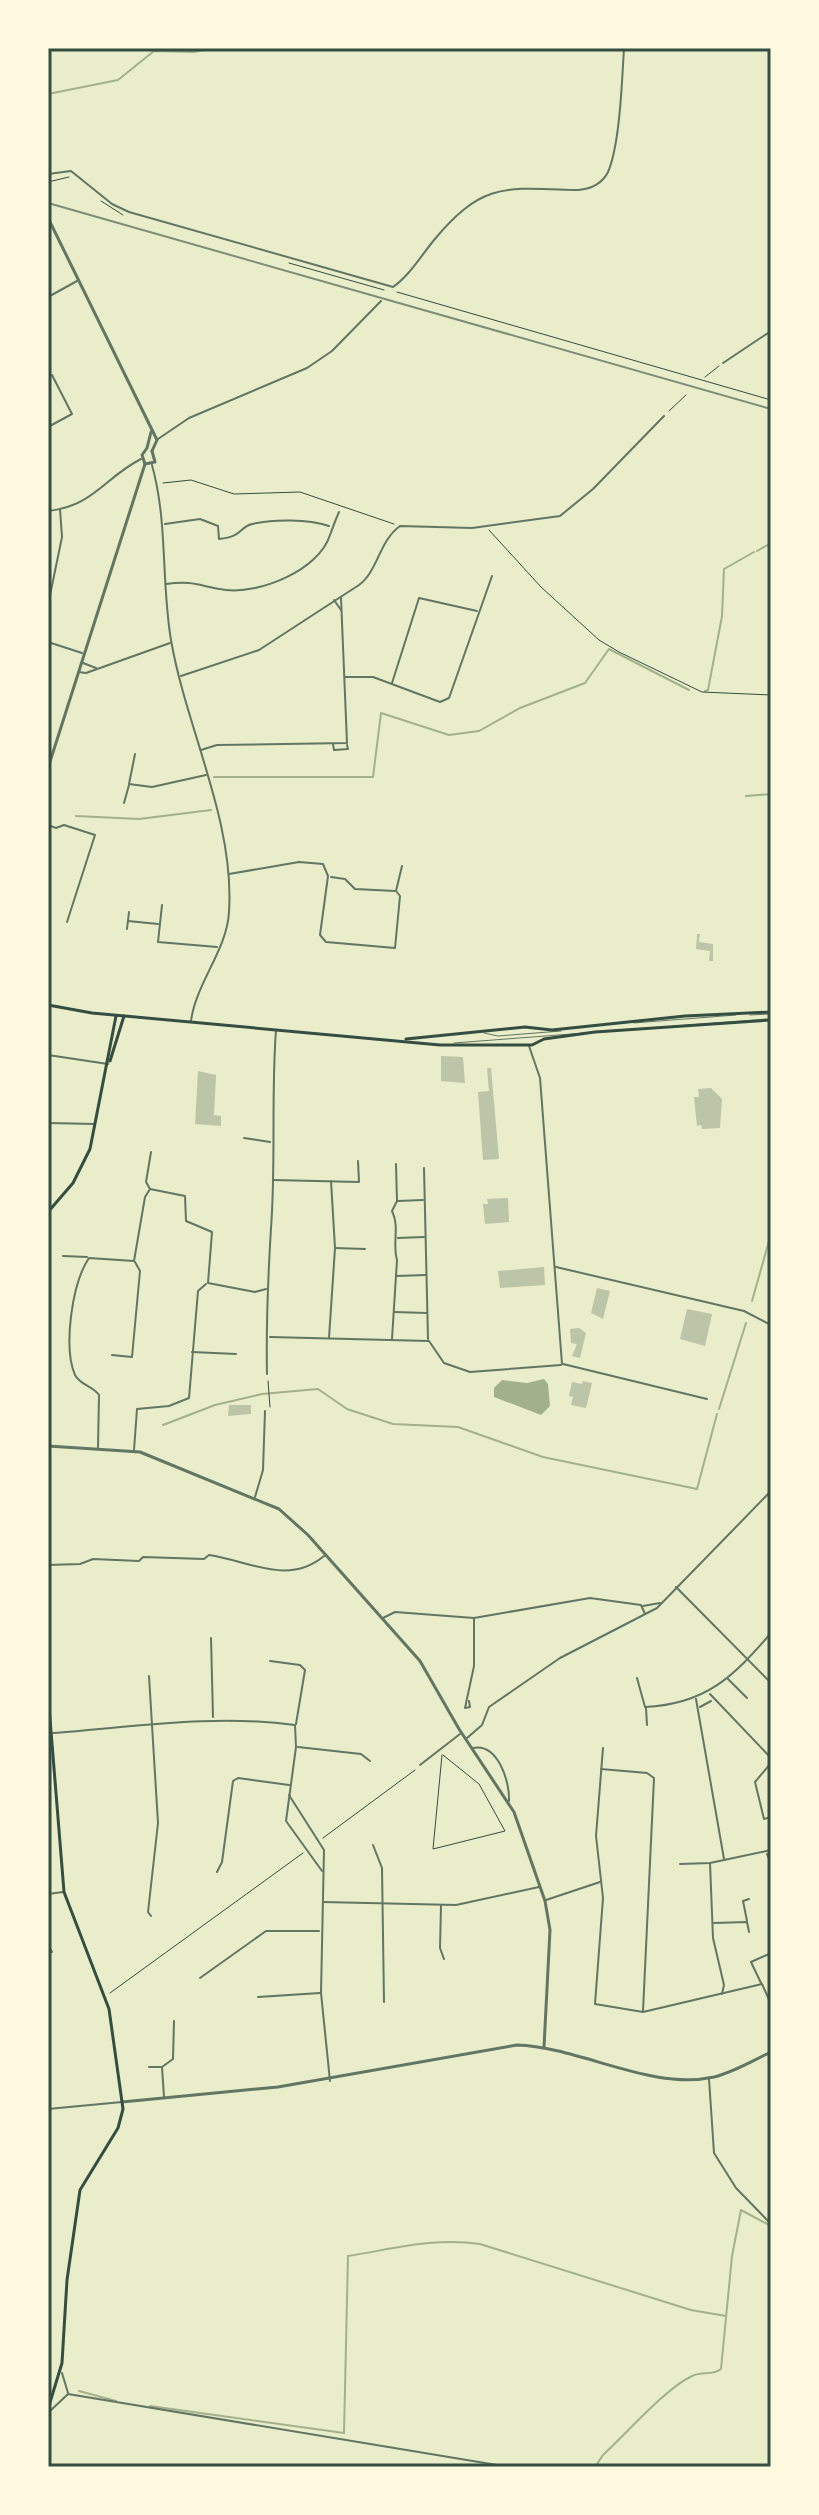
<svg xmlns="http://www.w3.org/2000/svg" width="819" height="2515" viewBox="0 0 819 2515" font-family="Ubuntu,sans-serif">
	<rect width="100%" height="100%" fill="#e9edc9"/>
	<path fill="#a3b18a" d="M544 1379 548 1384 550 1406 541 1415 494 1397V1388L502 1380 527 1383Z"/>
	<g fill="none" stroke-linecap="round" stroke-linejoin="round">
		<g stroke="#a3b18a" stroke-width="2">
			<path d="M48 94 118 80 154 51 194 52 213 48"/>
			<path d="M757 551 771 543"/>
			<path d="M705 691 708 690 722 616 724 569 754 552"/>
			<path d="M214 777H373L381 713 449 735 479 731 520 708 585 683 609 649 689 690"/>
			<path d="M746 796 771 794"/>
			<path d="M76 816 139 819 211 810"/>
			<path d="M752 1301 771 1234"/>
			<path d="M719 1409 746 1323"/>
			<path d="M163 1425 215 1405 262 1394 318 1389 347 1409 393 1424 458 1427 543 1457 697 1489 717 1414"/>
			<path d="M79 2391 116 2401"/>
			<path d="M150 2406 344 2433 348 2256C393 2249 435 2237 480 2244L691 2310 726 2316"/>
			<path d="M595 2467 603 2455C626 2434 666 2388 692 2376 703 2371 712 2376 721 2369L732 2256 741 2210 771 2226"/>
		</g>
	</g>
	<g fill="#bcc5a7">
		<path d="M697 934H700L699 942 713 944V961H709L710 951 696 949Z"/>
		<path d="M441 1056 463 1057 465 1083 441 1081Z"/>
		<path d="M487 1068H491L499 1159 483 1160 478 1092 489 1091Z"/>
		<path d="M198 1071 216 1075 214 1115 221 1116V1126L195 1124Z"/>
		<path d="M711 1088 722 1099 720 1128 702 1129 701 1125 697 1126 694 1097H699L698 1089Z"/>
		<path d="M508 1198 509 1222 485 1224 483 1204H488L487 1199Z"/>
		<path d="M544 1267 545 1285 500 1288 498 1271Z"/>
		<path d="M597 1288 610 1291 603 1319 591 1313Z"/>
		<path d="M687 1309 712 1314 705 1346 680 1339Z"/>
		<path d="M579 1328 586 1333 580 1358 572 1356 577 1344 571 1343 570 1329Z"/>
		<path d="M583 1381 592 1383 586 1408 571 1405 573 1397 569 1396 572 1382 582 1384Z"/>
		<path d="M229 1405H251V1414L228 1416Z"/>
	</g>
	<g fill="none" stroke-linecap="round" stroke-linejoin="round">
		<g stroke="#344e41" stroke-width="1">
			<path d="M48 182 69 177"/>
			<path d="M101 201 123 215"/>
			<path d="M289 263 384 290"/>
			<path d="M397 292 771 400"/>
			<path d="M705 377 719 366"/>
			<path d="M669 411 686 395"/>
			<path d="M163 483 191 480 234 494 300 492 394 524"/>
			<path d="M489 530 541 587 599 640 619 652 702 692 771 695"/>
			<path d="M268 1381 270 1407"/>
			<path d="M442 1755 433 1849 505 1831 479 1784 443 1755"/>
			<path d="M323 1838 415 1770"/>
			<path d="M110 1993 303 1853"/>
		</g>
		<g stroke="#617663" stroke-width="1">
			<path d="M750 1015 771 1014"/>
			<path d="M634 1023 736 1015"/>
			<path d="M484 1033 498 1036 561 1031"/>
			<path d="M454 1043 768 1019"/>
		</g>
		<g stroke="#617663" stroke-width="2">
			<path d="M48 174 71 171 112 204 129 212 393 287C409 276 421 256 434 240 483 181 506 188 578 190 590 189 602 184 608 172 620 144 622 80 624 48"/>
			<path d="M48 216 51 223"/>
			<path d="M48 297 77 281"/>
			<path d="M723 363 771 331"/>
			<path d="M48 377 52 375 72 414 48 427"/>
			<path d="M158 439 189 418 307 368 332 351 381 301"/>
			<path d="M152 465C168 523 161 581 171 640 186 728 235 821 229 912 227 950 196 983 191 1021"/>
			<path d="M48 511C94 506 105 477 141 459"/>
			<path d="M165 524 200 519 218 526 219 539C243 537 239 527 252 524 274 519 308 519 329 526"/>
			<path d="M166 584C196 580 200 587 226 590 260 594 319 570 330 535 333 527 335 521 339 512"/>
			<path d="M334 600 341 610"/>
			<path d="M48 605 62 537 60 509"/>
			<path d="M48 642 82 653"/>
			<path d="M83 663 96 668"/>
			<path d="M79 672 86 673 170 643"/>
			<path d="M181 676 259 650 359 585C378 571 379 541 400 526L472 528 560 516 593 489 664 416"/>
			<path d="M345 677H373L440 702 449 698 492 576"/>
			<path d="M392 683 419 598 477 611"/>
			<path d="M333 744 334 750 348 749 347 745"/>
			<path d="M201 750 217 745 347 743 341 598"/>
			<path d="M135 754 129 784 152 787 206 775"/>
			<path d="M124 803 129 785"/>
			<path d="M48 825 56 828 64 825 95 835 67 922"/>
			<path d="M229 874 299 862 323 864 328 876 320 935 326 942 395 948 400 896 396 891 402 866"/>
			<path d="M331 877 345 879 355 889 395 891"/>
			<path d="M162 905 158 942 217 947"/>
			<path d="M128 921 158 924"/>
			<path d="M127 929 129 912"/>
			<path d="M529 1046 540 1078 562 1364"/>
			<path d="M48 1055 108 1064"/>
			<path d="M48 1123 95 1124"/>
			<path d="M244 1138 270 1142"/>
			<path d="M424 1168 428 1339"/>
			<path d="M273 1180 359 1182 358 1161"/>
			<path d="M150 1189 146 1182 151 1152"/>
			<path d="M398 1201 423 1200"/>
			<path d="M398 1238 424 1237"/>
			<path d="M335 1248 365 1249"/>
			<path d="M63 1256 87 1257"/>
			<path d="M556 1267 744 1311 771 1325"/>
			<path d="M396 1276 426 1275"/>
			<path d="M394 1312 427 1313"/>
			<path d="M270 1337 429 1341 444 1363 470 1372 561 1365"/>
			<path d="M329 1338 335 1248 331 1181"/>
			<path d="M392 1339 397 1260C392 1243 400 1227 392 1211L397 1201 396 1164"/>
			<path d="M192 1352 236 1354"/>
			<path d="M112 1355 132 1357 140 1271 135 1262"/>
			<path d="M563 1364 707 1399"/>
			<path d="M267 1374C266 1324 268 1277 271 1228 276 1162 271 1096 276 1030"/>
			<path d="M98 1448 99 1395C93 1386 80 1385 75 1375 63 1347 72 1283 89 1258L134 1261 145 1197 150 1189 185 1196 186 1221 212 1232 208 1283 255 1292 266 1289"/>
			<path d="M134 1450 137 1409 169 1406 189 1398 198 1291 206 1284"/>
			<path d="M255 1497 263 1470 265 1411"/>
			<path d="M48 1565 80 1564 93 1559 139 1561 143 1557 204 1559 209 1555C250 1561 288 1586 324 1556"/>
			<path d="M676 1587 771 1683"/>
			<path d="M643 1606 660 1603"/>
			<path d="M383 1618 395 1612 474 1618 590 1598 641 1605 645 1614"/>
			<path d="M211 1638 213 1717"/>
			<path d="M270 1661 300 1665 305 1670 296 1724"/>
			<path d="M149 1676 158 1823 148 1912 151 1916"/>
			<path d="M637 1678 645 1707C706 1704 733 1677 771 1633"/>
			<path d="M728 1679 747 1698"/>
			<path d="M710 1694 771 1758"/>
			<path d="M696 1699 724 1859"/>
			<path d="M469 1701 470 1707 465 1708 474 1666V1619"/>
			<path d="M700 1707 711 1701"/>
			<path d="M646 1708 647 1725"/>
			<path d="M53 1733C134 1727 214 1714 295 1725L296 1747 286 1821 322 1871"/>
			<path d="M467 1738 482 1725 489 1707 560 1658 657 1608 771 1491"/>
			<path d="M298 1747 361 1754 370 1761"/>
			<path d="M473 1748C498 1743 510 1782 509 1801"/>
			<path d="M603 1748 596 1836 603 1898 595 2004 643 2012 762 1984 771 2004"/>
			<path d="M771 1763 755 1782 764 1819 771 1817"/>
			<path d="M420 1765 460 1734"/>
			<path d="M601 1769 647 1773 654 1778 643 2011"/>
			<path d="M289 1795 324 1850 321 1993 330 2081"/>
			<path d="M373 1845 382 1868 384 2002"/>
			<path d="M767 1854 771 1864"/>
			<path d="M710 1863 713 1938 724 1985 722 1994"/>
			<path d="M680 1864 710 1863 771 1850"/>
			<path d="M217 1872 222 1862 233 1781 238 1778 289 1785"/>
			<path d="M48 1894 63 1892"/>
			<path d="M546 1900 600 1882"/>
			<path d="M323 1902 456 1905 539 1887"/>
			<path d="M441 1906 440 1948 444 1959"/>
			<path d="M747 1921 743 1901 749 1899"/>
			<path d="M714 1923 747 1922 749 1932"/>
			<path d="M48 1945 52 1952"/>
			<path d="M200 1978 266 1931H319"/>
			<path d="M761 1983 751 1962 771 1953"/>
			<path d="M258 1997 320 1993"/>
			<path d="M149 2067H161"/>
			<path d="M709 2079 714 2153 736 2188 771 2224"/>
			<path d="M164 2097 162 2067 173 2059 174 2021"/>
			<path d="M48 2109 122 2102"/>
			<path d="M62 2373 68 2393"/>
			<path d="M48 2413 68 2394 503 2466"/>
		</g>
		<g stroke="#617663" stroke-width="3">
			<path d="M51 224 157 440 152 451"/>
			<path d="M145 464 142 455 147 448 151 432"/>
			<path d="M145 464 155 462 152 451"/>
			<path d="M48 768 145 464"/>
			<path d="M48 1446 140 1452 279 1509 308 1535 420 1661 459 1729 514 1812 545 1901 550 1930 544 2047"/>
			<path d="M122 2102 278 2087 517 2045C580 2047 651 2091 714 2077 734 2072 752 2061 771 2052"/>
		</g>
		<g stroke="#344e41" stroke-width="3">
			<path d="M110 1061 124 1016"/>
			<path d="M48 1212 73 1183 90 1149 116 1016"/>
			<path d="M48 1694 64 1892 109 2009 123 2109 118 2128 80 2190 67 2280 62 2363 48 2409"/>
		</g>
		<g stroke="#344e41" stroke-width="3">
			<path d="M48 1005 92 1013 440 1045H532L544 1039 595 1032 771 1020"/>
			<path d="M406 1039 525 1027 552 1030 685 1016 771 1012"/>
		</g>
		<path stroke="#7c8e77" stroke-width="2" d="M48 203 771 409"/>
	</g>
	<rect width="819" height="2515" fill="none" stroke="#fefae0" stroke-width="100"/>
	<rect x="50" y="50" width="719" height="2415" fill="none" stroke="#344e41" stroke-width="3"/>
</svg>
